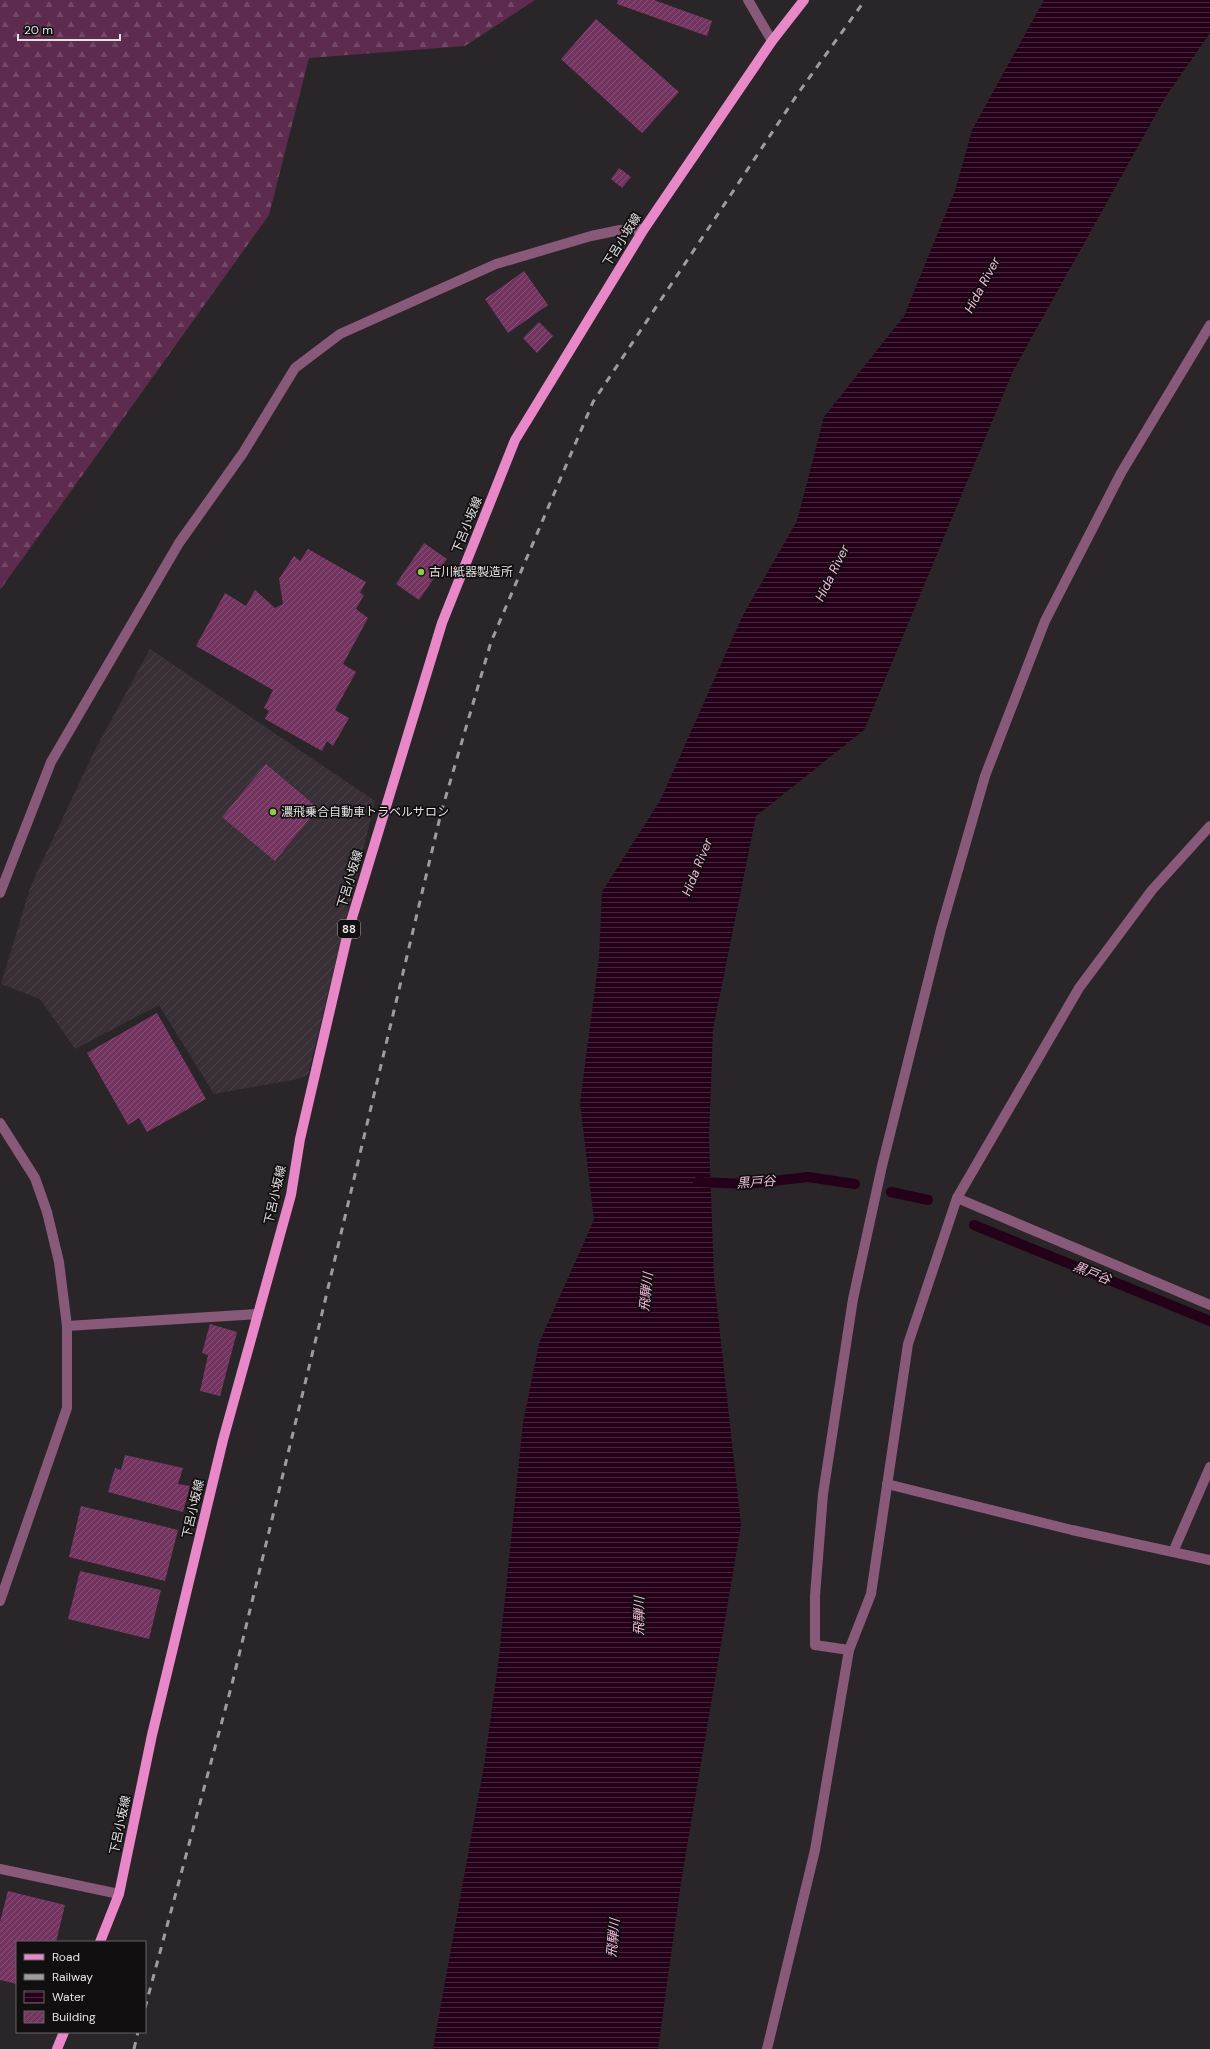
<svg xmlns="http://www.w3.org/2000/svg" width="1210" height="2049" viewBox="0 0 1210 2049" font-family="'DM Sans','Noto Sans JP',sans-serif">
	<defs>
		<pattern id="industrial-furrows" width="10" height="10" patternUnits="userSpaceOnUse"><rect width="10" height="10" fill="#392f36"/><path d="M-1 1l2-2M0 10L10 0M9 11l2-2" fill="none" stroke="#4c4349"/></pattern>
		<pattern id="forest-firs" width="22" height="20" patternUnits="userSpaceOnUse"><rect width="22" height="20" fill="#5c2b4d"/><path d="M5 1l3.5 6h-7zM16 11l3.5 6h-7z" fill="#734966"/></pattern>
		<pattern id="water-rules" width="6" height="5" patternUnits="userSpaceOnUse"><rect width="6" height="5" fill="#240019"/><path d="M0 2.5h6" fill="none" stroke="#44253a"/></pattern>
		<pattern id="building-hatch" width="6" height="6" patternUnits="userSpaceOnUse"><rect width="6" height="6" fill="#743460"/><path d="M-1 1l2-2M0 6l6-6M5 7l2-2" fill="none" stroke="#885177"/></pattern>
	</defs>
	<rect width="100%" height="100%" fill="#2a2528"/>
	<path fill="url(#industrial-furrows)" d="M150 649 375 801 308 1075 298 1079 214 1094 159 1005 75 1049 40 999 1 984 31 885 96 748Z"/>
	<path fill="url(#forest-firs)" d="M0 0H535L465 46 309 58 269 215 0 590Z"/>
	<path fill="url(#water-rules)" d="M1044 0H1210V33L1166 96 1013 371 864 730 756 816 713 1029 709 1138 714 1279 741 1525 681 1882 658 2049H433L485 1760 499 1657 523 1423 539 1343 594 1220 580 1103 599 958 602 892 661 799 742 617 797 521 824 417 904 316 955 191 972 130Z"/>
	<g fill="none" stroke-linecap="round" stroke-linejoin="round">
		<g stroke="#240019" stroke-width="10">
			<path d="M698 1182 747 1184 808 1177 855 1184"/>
			<path d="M891 1192 928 1200"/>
			<path d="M974 1225 1210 1321"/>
		</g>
	</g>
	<g fill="url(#building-hatch)">
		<path d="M618 0H654L712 21 707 36 617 4Z"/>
		<path d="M596 19 679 92 642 133 561 59Z"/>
		<path d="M619 168 631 177 622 188 611 179Z"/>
		<path d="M524 271 548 305 508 333 485 299Z"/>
		<path d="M539 322 553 336 537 353 523 338Z"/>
		<path d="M424 543 447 559 419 600 396 584Z"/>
		<path d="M308 549 366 582 360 593 364 595 356 609 368 618 343 664 356 672 335 710 349 718 333 746 327 741 322 751 265 719 269 711 264 708 273 690 196 646 225 593 246 606 255 590 275 608 283 604 279 579 294 556 300 561Z"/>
		<path d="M266 764 318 808 275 861 222 817Z"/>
		<path d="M157 1013 206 1099 147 1132 139 1118 128 1125 87 1053Z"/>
		<path d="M210 1324 237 1332 220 1396 200 1391 208 1355 202 1353Z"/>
		<path d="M125 1455 183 1468 178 1484 190 1486 183 1512 108 1492 115 1468 121 1470Z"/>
		<path d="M81 1506 178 1530 165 1581 69 1557Z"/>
		<path d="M80 1571 161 1590 149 1639 68 1619Z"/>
		<path d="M8 1891 65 1905 56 1942H17V1984L0 1980V1922Z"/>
	</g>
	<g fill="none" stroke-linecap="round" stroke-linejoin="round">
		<path stroke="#885978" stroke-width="10" d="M0 1869 119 1894"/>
		<g stroke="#885978" stroke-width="10">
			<path d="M748 0 772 41"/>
			<path d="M0 893 51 762 179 543 243 453 295 368 340 334 496 264 591 236 620 230 644 229"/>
			<path d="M0 1123 35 1178 47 1212 59 1262 67 1326V1408L0 1601"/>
			<path d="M957 1198 1210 1305"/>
			<path d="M67 1326 258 1314"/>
			<path d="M887 1484 1072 1530 1210 1560"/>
			<path d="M1173 1552 1210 1467"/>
			<path d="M849 1650 815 1645V1596L823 1494 853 1299 882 1166 941 929 985 776 1045 621 1121 473 1210 325"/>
			<path d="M767 2049 815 1850 849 1650 871 1594 908 1344 957 1198 1079 988 1152 890 1210 826"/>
		</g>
		<g stroke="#e988c9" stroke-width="10">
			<path d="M100 1942 119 1894 152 1735 223 1440 291 1195 300 1139 349 928 442 623 515 440 644 229 772 41 804 0"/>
			<path d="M57 2049 64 2032"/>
		</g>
		<g stroke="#9f9c9e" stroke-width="3" stroke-dasharray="7 7" stroke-linecap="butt">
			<path d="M145 2008 232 1684 319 1326 441 813 491 642 593 402 799 92 865 0"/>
			<path d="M134 2049 138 2032"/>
		</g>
	</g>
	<g fill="#8ecd42" stroke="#110f10" stroke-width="1.5">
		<circle cx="421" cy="572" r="4"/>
		<circle cx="273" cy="812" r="4"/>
	</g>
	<g text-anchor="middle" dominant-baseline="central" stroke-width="3.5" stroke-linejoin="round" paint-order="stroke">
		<rect fill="#110f10" stroke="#a5a3a4" stroke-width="1" x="338" y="920" width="22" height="18" rx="3"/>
		<g font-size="11" font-weight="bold" fill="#e5e2e4">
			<text x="349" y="929">88</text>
		</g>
		<g font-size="12" fill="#e5e2e4" stroke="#110f10">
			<text transform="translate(622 240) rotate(-58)">下呂小坂線</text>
			<text transform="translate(467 525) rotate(-68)">下呂小坂線</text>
			<text transform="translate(350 879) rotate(-73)">下呂小坂線</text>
			<text transform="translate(275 1195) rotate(-77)">下呂小坂線</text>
			<text transform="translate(193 1509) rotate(-77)">下呂小坂線</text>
			<text transform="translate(120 1825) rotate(-78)">下呂小坂線</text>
		</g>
		<g font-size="12" fill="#e5e2e4" stroke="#110f10" text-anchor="start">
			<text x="429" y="572">古川紙器製造所</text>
			<text x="281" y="812">濃飛乗合自動車トラベルサロン</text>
		</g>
		<g font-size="13" font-style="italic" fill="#f5badf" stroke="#110f10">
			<text transform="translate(982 285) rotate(-62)">Hida River</text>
			<text transform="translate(832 573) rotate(-64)">Hida River</text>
			<text transform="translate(697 867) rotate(-68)">Hida River</text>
			<text transform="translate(756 1182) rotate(-4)">黒戸谷</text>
			<text transform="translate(1092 1273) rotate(22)">黒戸谷</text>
			<text transform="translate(646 1292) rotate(-84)">飛騨川</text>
			<text transform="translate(639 1616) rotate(-89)">飛騨川</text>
			<text transform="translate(613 1938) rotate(-85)">飛騨川</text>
		</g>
	</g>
	<rect x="16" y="1941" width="130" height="92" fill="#110f10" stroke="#666365"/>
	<rect x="24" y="1954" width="20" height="6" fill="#e988c9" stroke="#666365"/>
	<text x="52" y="1961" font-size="12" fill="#e5e2e4">Road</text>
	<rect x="24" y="1974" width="20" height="6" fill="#9f9c9e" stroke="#666365"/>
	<text x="52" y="1981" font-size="12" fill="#e5e2e4">Railway</text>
	<rect x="24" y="1991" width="20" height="12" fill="url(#water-rules)" stroke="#666365"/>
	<text x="52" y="2001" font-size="12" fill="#e5e2e4">Water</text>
	<rect x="24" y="2011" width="20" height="12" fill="url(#building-hatch)" stroke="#666365"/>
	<text x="52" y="2021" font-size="12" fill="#e5e2e4">Building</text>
	<path d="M18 34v6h102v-6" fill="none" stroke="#e5e2e4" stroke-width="2"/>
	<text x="24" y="34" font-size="12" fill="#e5e2e4" stroke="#110f10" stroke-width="3" paint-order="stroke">20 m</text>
</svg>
